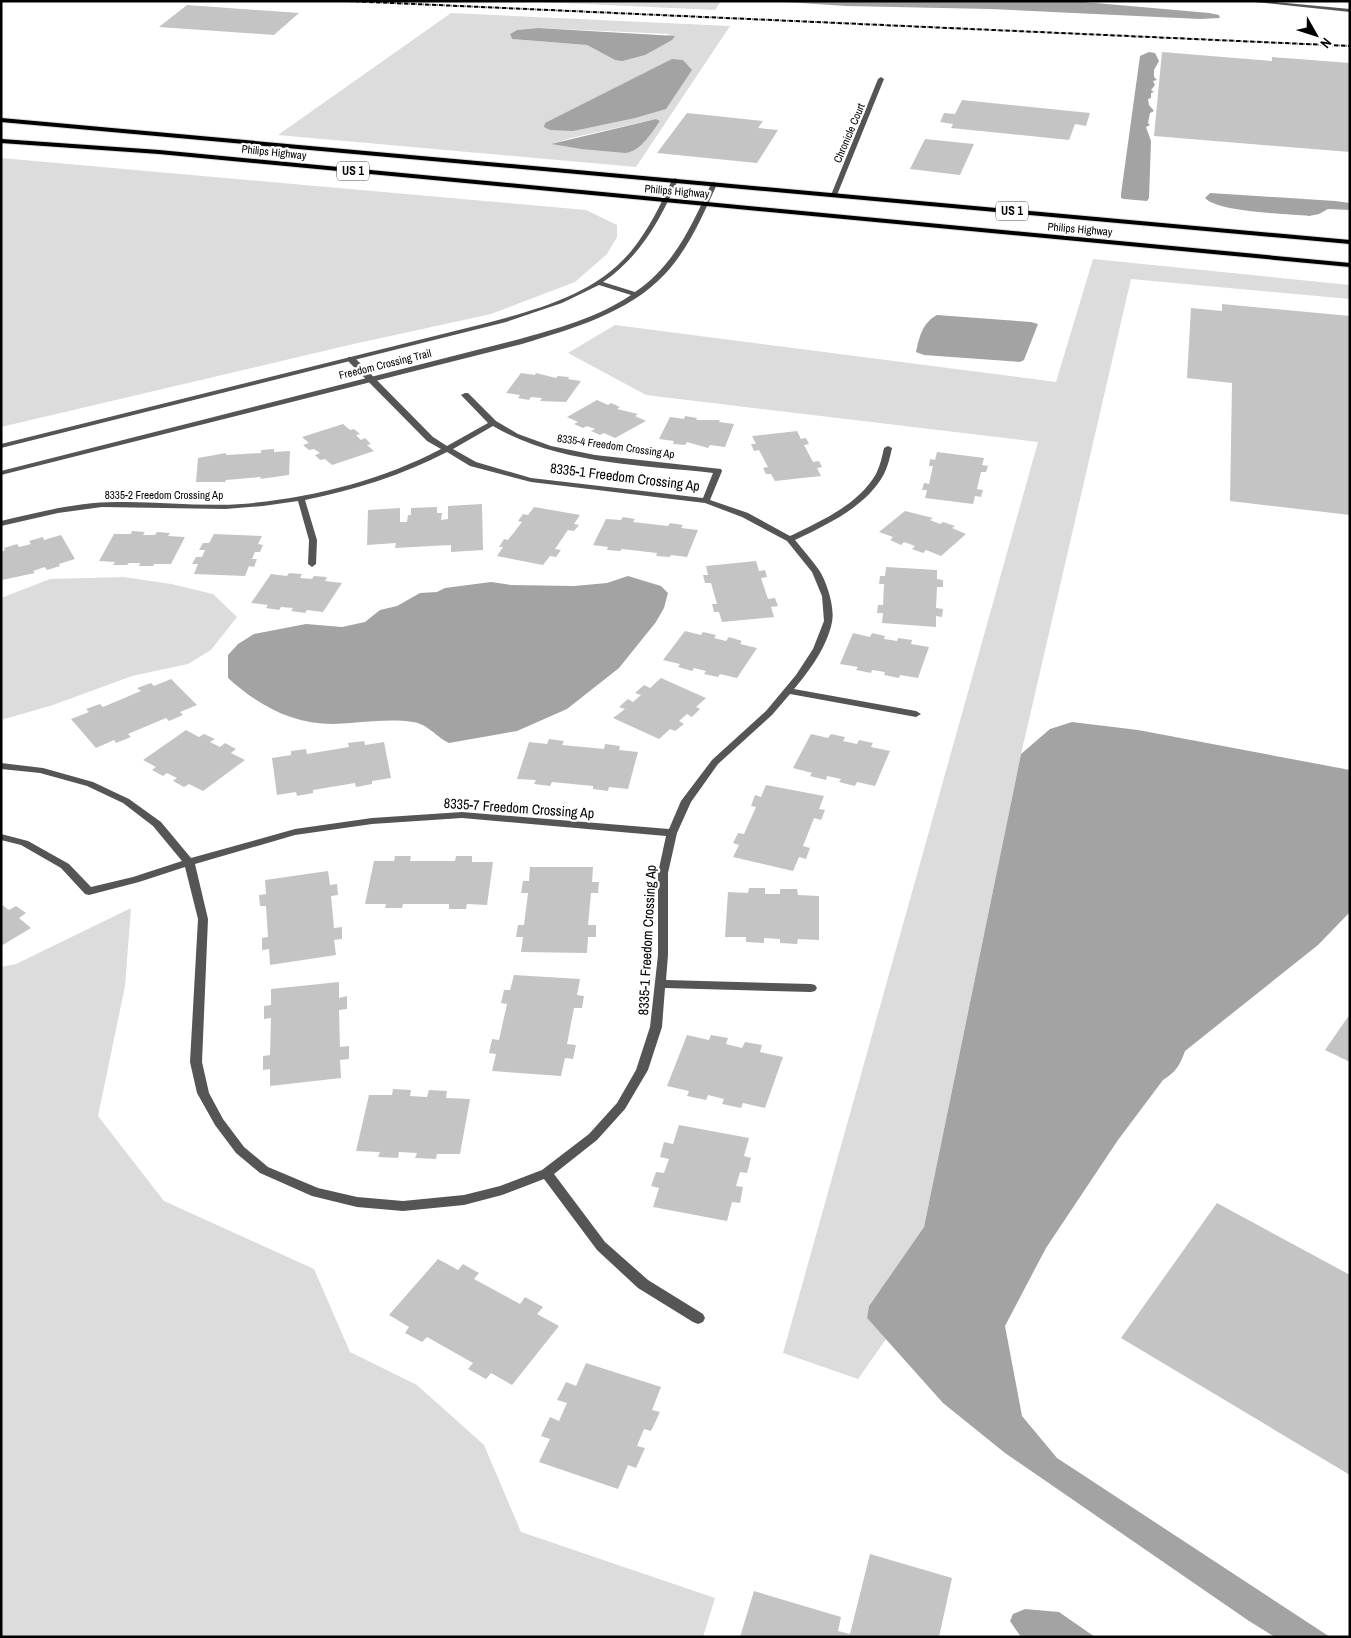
<svg xmlns="http://www.w3.org/2000/svg" width="1351" height="1638" viewBox="0 0 1351 1638" font-family="'Archivo Narrow',sans-serif">
	<rect width="100%" height="100%" fill="#fff"/>
	<g fill="#dcdcdc" fill-rule="evenodd">
		<path d="M518 1H721L715 10Z"/>
		<path d="M451 13 730 26 636 167 278 135ZM538 28 670 34 615 60 587 45 512 39 510 34 517 30ZM656 119 660 121 643 143 581 149 552 144 571 138Z"/>
		<path d="M1 158 586 210 617 225V237L607 254 575 282 491 314 349 345 1 427Z"/>
		<path d="M1093 259 1350 285V299L1131 279 1021 754 924 1227 869 1306 867 1318 886 1339 858 1379 783 1353 1038 442 646 395 568 353 615 325 1056 382Z"/>
		<path d="M124 577 171 584 213 594 237 617 211 650 188 664 132 676 53 705 1 720V598L50 579Z"/>
		<path d="M131 908 125 986 98 1116 164 1201 314 1269 350 1352 417 1385 484 1445 521 1532 715 1598 703 1637H1V967L16 964Z"/>
	</g>
	<g fill="#a3a3a3">
		<path d="M770 1H1073L1209 13 1219 15 1220 18 1200 19 990 9 846 6Z"/>
		<path d="M538 28 675 36 672 40 645 55 622 61 615 60 587 45 512 39 510 34 517 30Z"/>
		<path d="M1149 52 1155 53 1159 61 1154 70V77L1157 80 1153 81 1155 85 1151 90 1154 92 1151 93V98L1148 99 1149 105 1154 111 1150 113 1148 123 1150 125 1146 127 1151 141 1149 198 1147 201 1124 199 1121 198V194L1140 56Z"/>
		<path d="M672 59 683 60 692 70 666 109 635 118 573 131 550 130 544 127 545 123Z"/>
		<path d="M656 119 660 121C651 133 642 150 626 153L581 149 551 144Z"/>
		<path d="M1210 193 1335 201 1350 203V210L1328 209 1319 214 1309 216C1288 214 1217 212 1205 198Z"/>
		<path d="M937 315 1031 322 1038 324 1024 360 1020 362 924 355 916 352C919 337 923 322 937 315Z"/>
		<path d="M628 576 661 586 668 593 664 608 656 622 619 668 567 709 517 731 449 743C436 737 428 724 413 722 386 718 360 723 333 724 291 724 258 705 228 678V655L238 644 254 634 306 624 342 627 365 622 380 610 397 606 420 593 437 592 445 588 491 582 511 585 574 586 607 583Z"/>
		<path d="M1072 722 1138 730 1350 770V912L1318 945 1185 1051C1180 1065 1176 1072 1163 1080L1118 1140 1046 1248 1005 1326 1022 1416 1057 1458 1330 1637H1275L1249 1621 1005 1453 943 1403 867 1318 869 1306 924 1227 1021 754 1050 729Z"/>
		<path d="M1025 1609 1059 1612 1095 1637H1021L1010 1621 1013 1614Z"/>
	</g>
	<g fill="#c4c4c4">
		<path d="M187 5 299 13 274 35 159 27Z"/>
		<path d="M1162 52 1272 61V57L1350 63V152L1154 136Z"/>
		<path d="M962 100 1090 113 1086 126 1075 124 1069 140 951 128 953 124 940 122 944 113 955 114Z"/>
		<path d="M687 113 763 121 758 128 778 130 757 163 657 153Z"/>
		<path d="M925 139 974 144 960 175 910 169Z"/>
		<path d="M1222 304 1350 316V515L1230 501 1232 383 1187 378 1191 308 1222 311Z"/>
		<path d="M521 373 535 375 536 373 556 378 558 376 569 377 568 379 581 381 566 402 540 401 542 398 531 397 529 400 518 398 520 395 506 393Z"/>
		<path d="M597 400 608 405 611 403 620 407 617 409 638 414 635 416 646 421 615 438 604 433 600 435 591 431 595 429 587 426 583 428 574 424 578 422 567 417Z"/>
		<path d="M685 416 697 418 696 420H720L719 422 734 424 725 447 710 445 708 448 687 442 685 445 673 444 674 441 659 439 670 417 684 419Z"/>
		<path d="M343 424 350 430 354 429 360 434 356 435 361 440 365 438 371 444 367 445 374 451 332 465 325 459 320 460 315 455 320 453 314 449 309 450 303 445 309 443 302 437Z"/>
		<path d="M797 431 801 439 806 438 809 444 804 445 813 462 819 461 822 467 817 468 821 476 775 481 771 474H766L763 468 768 467 759 450 754 451 751 444H756L752 436Z"/>
		<path d="M274 449V452L290 451 289 475 260 479 261 477 226 480 225 482H196L198 458 226 453V455L261 453V450Z"/>
		<path d="M937 452 984 458 982 465 988 466 986 472H981L977 489 983 490 981 497 975 496 973 504 925 498 927 490H922L924 483 929 484 933 466H929L930 459 935 460Z"/>
		<path d="M482 504 483 550 451 552V545L395 548 396 543 367 545 368 510 400 508V522H407L408 515H411V508L437 507V513H442L441 520 448 519V506Z"/>
		<path d="M534 507 580 515 574 524 579 525 574 531 568 530 555 549 561 550 556 557 550 556 543 565 497 556 503 547H499L504 539 508 540 522 522 518 521 523 514 528 515Z"/>
		<path d="M905 511 933 518 930 520 940 524 943 522 955 526 952 528 966 534 941 556 926 550 923 553 912 549 915 546 904 542 901 545 890 540 893 537 879 532Z"/>
		<path d="M623 517 635 519 633 522 668 526 670 523 683 525 681 528 698 530 687 557 671 555 670 557 656 556 657 553 622 549 620 551 607 550 608 547 593 545 606 519 621 520Z"/>
		<path d="M132 531 145 532 143 535H155L157 532 170 533 168 536 185 537 171 564H154L153 566H139L140 563H129L127 565H113L115 562 99 561 114 534H131Z"/>
		<path d="M214 534 262 536 258 544 263 545 260 552H255L252 559H257L254 567 249 566 245 576 194 574 198 564H192L196 557H202L205 550H199L203 543H209Z"/>
		<path d="M61 535 75 559 59 564 60 566 47 570 45 567 33 571 35 573 2 580 1 552 5 550 4 548 17 544 19 547 31 544 29 541 43 537 44 540Z"/>
		<path d="M756 561 759 571 765 570 767 577 761 578 768 599 775 598 778 606 771 607 774 617 722 622 719 612H714L712 604H717L711 583H705L703 575H708L706 566Z"/>
		<path d="M886 567 937 570V579L943 580V587H937L936 608 943 609 942 617 936 616V627L882 623 883 613H877L878 605H883L884 584H879L880 576H885Z"/>
		<path d="M289 573 302 574 300 578 312 579 314 576 327 577 325 581 342 583 323 612 307 610 305 613 291 611 293 608 281 607 279 610 266 608 268 605 251 603 271 574 287 576Z"/>
		<path d="M685 631 701 635 703 632 716 635 714 638 726 641 729 637 742 641 740 644 757 648 737 678 720 674 718 677 704 674 706 671 694 668 692 671 678 667 680 664 663 660Z"/>
		<path d="M853 633 870 637 872 633 885 636 884 639 897 641 898 638 912 640 911 644 929 647 918 678 900 675 899 678 884 675 885 672 872 670 871 673 856 670 858 667 840 664Z"/>
		<path d="M661 678 706 698 696 707 700 709 692 717 687 714 679 721 684 724 675 731 670 729 659 739 613 718 625 709 619 707 628 699 633 702 641 695 635 693 644 685 650 688Z"/>
		<path d="M171 679 197 705 180 712 183 715 169 721 166 718 128 734 131 737 116 743 114 740 96 748 71 719 89 712 86 709 100 704 103 707 141 691 137 688 151 683 154 686Z"/>
		<path d="M186 730 199 737 204 734 215 739 210 742 220 747 225 743 236 749 231 753 245 760 203 791 189 784 184 787 173 781 177 778 167 773 163 776 152 770 156 767 143 760Z"/>
		<path d="M811 734 828 738 831 734 845 737 843 741 857 744 859 740 873 743 871 747 890 751 875 786 857 782 855 786 839 782 841 779 827 776 826 780 810 776 812 773 793 768Z"/>
		<path d="M549 739 564 741 562 745 604 749 605 744 620 746 619 750 638 752 628 789 609 787 608 791 593 789V786L552 782 550 786 534 784 536 780 517 779 529 742 547 744Z"/>
		<path d="M364 741 365 745 384 742 391 778 372 781V784L356 787 355 783 313 790V793L297 796 296 792 277 795 272 758 291 755V751L306 749 307 754 349 747 348 743Z"/>
		<path d="M766 785 824 796 819 809 825 810 821 820 814 818 803 846 810 848 806 859 799 857 793 871 733 857 739 845 733 843 738 833 744 834 756 807 751 806 755 795 761 797Z"/>
		<path d="M395 856H411L410 861H455L456 856H472V862H493L487 905 467 904 466 909H449V904H403L402 908H385L386 904H365L374 861H394Z"/>
		<path d="M530 867H593L592 882H599L598 893H591L588 925H596V937H588L587 953 521 952 523 937H516L518 925H524L528 893H521L523 881H529Z"/>
		<path d="M328 871 330 885 337 884 338 895 331 896 334 928 342 927V939L334 940 336 955 270 965 269 949 262 950V938L268 937 266 906H260L259 895 266 894 265 880Z"/>
		<path d="M749 888H765V894H780V889H797L798 895 819 896V940L798 939 797 944 780 943V939L764 938V943L746 942V937H725L728 892 748 893Z"/>
		<path d="M1 904 9 910 16 906 26 913 19 918 31 928 1 946Z"/>
		<path d="M514 975 580 979 577 995 584 996 582 1008H574L567 1044 576 1045 573 1059 565 1058 561 1076 492 1071 496 1054 489 1053 492 1039 499 1040 507 1004 501 1003 504 990H510Z"/>
		<path d="M339 982V998L347 996V1009L339 1010 340 1047 349 1046V1059L340 1060 341 1078 270 1086V1069L263 1070V1056L270 1055 271 1018 264 1019V1006L271 1005V989Z"/>
		<path d="M1350 1014V1062L1325 1050Z"/>
		<path d="M687 1035 709 1040 711 1035 728 1038 726 1044 742 1048 745 1042 762 1045 760 1052 783 1057 765 1108 743 1103 741 1108 722 1104 724 1099 708 1095 706 1100 687 1096 689 1091 667 1086Z"/>
		<path d="M393 1089 411 1090 410 1096 427 1097 429 1090 447 1091 446 1098 470 1099 460 1154H437L436 1159 415 1158 417 1153 399 1152 398 1158 378 1157 380 1152 356 1151 369 1095H392Z"/>
		<path d="M679 1125 749 1138 744 1156 751 1158 747 1173 740 1172 736 1186 743 1187 740 1203 732 1202 727 1221 653 1207 659 1188 651 1186 656 1172 664 1173 669 1159 660 1157 664 1142 673 1144Z"/>
		<path d="M1217 1203 1350 1275V1475L1121 1338Z"/>
		<path d="M438 1259 458 1270 463 1264 479 1273 474 1279 520 1304 525 1297 543 1307 537 1314 559 1326 512 1385 491 1373 486 1379 468 1369 473 1363 427 1337 422 1342 405 1333 409 1327 389 1315Z"/>
		<path d="M586 1363 661 1387 652 1410 660 1412 651 1431 644 1429 637 1446 645 1448 636 1468 628 1465 618 1489 539 1462 550 1439 541 1436 550 1417 559 1421 567 1403 557 1400 566 1382 576 1386Z"/>
		<path d="M870 1554 952 1578 939 1637H740L754 1591 841 1617 838 1631 850 1634Z"/>
	</g>
	<g fill="none" stroke-linecap="round" stroke-linejoin="round">
		<defs>
			<g id="primary">
				<path d="M1 118 1350 240V244L1 122Z"/>
				<path d="M1 139 159 150 1350 263V267L159 154 1 143Z"/>
			</g>
		</defs>
		<use href="#primary" stroke="#dbdbdb" stroke-width="2"/>
		<g fill="#555" fill-rule="evenodd">
			<path d="M881 77 884 79 837 195 832 196 831 195 878 79Z"/>
			<path d="M348 357H354L433 437 447 446 488 423 461 395 465 393H468L496 421 518 434 551 446 595 455 721 469 722 471 710 500 748 513 790 536C821 521 858 505 876 474 880 466 882 457 884 448L888 446 892 448C890 457 888 466 884 474 866 507 828 524 795 540 803 550 812 560 819 570 827 582 835 608 832 622 827 647 810 670 794 689L916 711 921 714 916 717 790 694 772 715 718 764 691 802 677 833 668 873V955L666 980 811 984 815 985 817 988 815 991 811 992 665 988 662 1027 648 1070 625 1109 597 1140 554 1174 605 1242 648 1280 703 1314 705 1318 703 1322 698 1324 693 1322 638 1288 597 1250 544 1179 502 1195 464 1205 403 1211 357 1207 312 1196 260 1173 236 1153 215 1125 197 1093 190 1062 198 919 185 867 139 882 89 895 85 894 61 868 21 845 1 840V834L28 841 69 864 91 887 133 877 182 861 153 826 123 803 87 786 40 773 1 769V763L43 768 93 782 129 799 161 822 191 858 295 829 372 818 462 812 669 829 681 801 712 760 766 711 796 675 813 649 824 621 822 596 812 572 787 541 742 517 705 503 531 482 470 466 447 452C403 475 354 490 305 500L317 540 316 564 312 567 308 564 309 540 298 501 263 506 225 509 102 507 58 513 1 526V521C39 512 78 502 117 502 158 501 200 507 242 504 311 498 380 481 441 449L427 441 348 361ZM493 426C557 464 641 465 713 473L703 498 531 478 476 462 453 449ZM462 818 666 836 658 873V955L650 1027 636 1070 617 1103 589 1134 542 1170 500 1186 464 1195 403 1201 357 1197 318 1188 268 1167 244 1147 223 1119 209 1093 202 1062 208 919 195 864 295 835 372 824Z"/>
		</g>
		<g fill="#555" fill-rule="evenodd">
			<path d="M1245 1H1265L1350 9V12Z"/>
			<path d="M675 178 678 180C660 220 640 257 603 282L635 292C674 266 692 225 711 184L714 182 717 184C703 215 689 248 665 274 629 313 571 329 522 344L1 475V471L516 340C556 329 597 318 631 295L599 285 562 303 506 322 1 448V444L483 324C535 310 596 295 632 250 649 229 661 204 672 180Z"/>
		</g>
		<use href="#primary" fill="#000" fill-rule="evenodd"/>
		<path stroke="#000" stroke-width="2" stroke-dasharray="4.5 1 0.5 1" stroke-linecap="butt" d="M348 1 1350 46"/>
	</g>
	<g text-anchor="middle" dominant-baseline="central" stroke-width="4.5" stroke-linejoin="round" paint-order="stroke">
		<g font-size="11" fill="#000" stroke="#fff">
			<text transform="translate(849 133) rotate(-67)">Chronicle Court</text>
			<text transform="translate(274 152) rotate(6)">Philips Highway</text>
			<text transform="translate(677 191) rotate(5)">Philips Highway</text>
			<text transform="translate(1080 229) rotate(5)">Philips Highway</text>
			<text transform="translate(385 364) rotate(-14)">Freedom Crossing Trail</text>
			<text transform="translate(616 446) rotate(8)">8335-4 Freedom Crossing Ap</text>
			<text x="164" y="495">8335-2 Freedom Crossing Ap</text>
		</g>
		<g fill="#fff" stroke="#4c4c4c" stroke-width="1">
			<rect x="337" y="161.5" width="32" height="19" rx="4"/>
			<rect x="996" y="201.5" width="32" height="19" rx="4"/>
		</g>
		<g font-size="12" font-weight="bold" fill="#000">
			<text x="353" y="171">US 1</text>
			<text x="1012" y="211">US 1</text>
		</g>
		<g font-size="14" fill="#000" stroke="#fff">
			<text transform="translate(625 477) rotate(7)">8335-1 Freedom Crossing Ap</text>
			<text transform="translate(519 808) rotate(4)">8335-7 Freedom Crossing Ap</text>
			<text transform="translate(647 940) rotate(-87)">8335-1 Freedom Crossing Ap</text>
		</g>
	</g>
	<rect width="1351" height="1638" fill="none" stroke="#000000" stroke-width="5"/>
	<g transform="translate(1316 35) rotate(129)" stroke="#ffffff" stroke-width="4" paint-order="stroke">
	<path d="M0-4L9 19L0 12L-9 19Z" fill="#000000"/>
	<text y="-8" font-size="14" font-weight="bold" text-anchor="middle" fill="#000000">N</text>
	</g>
</svg>
